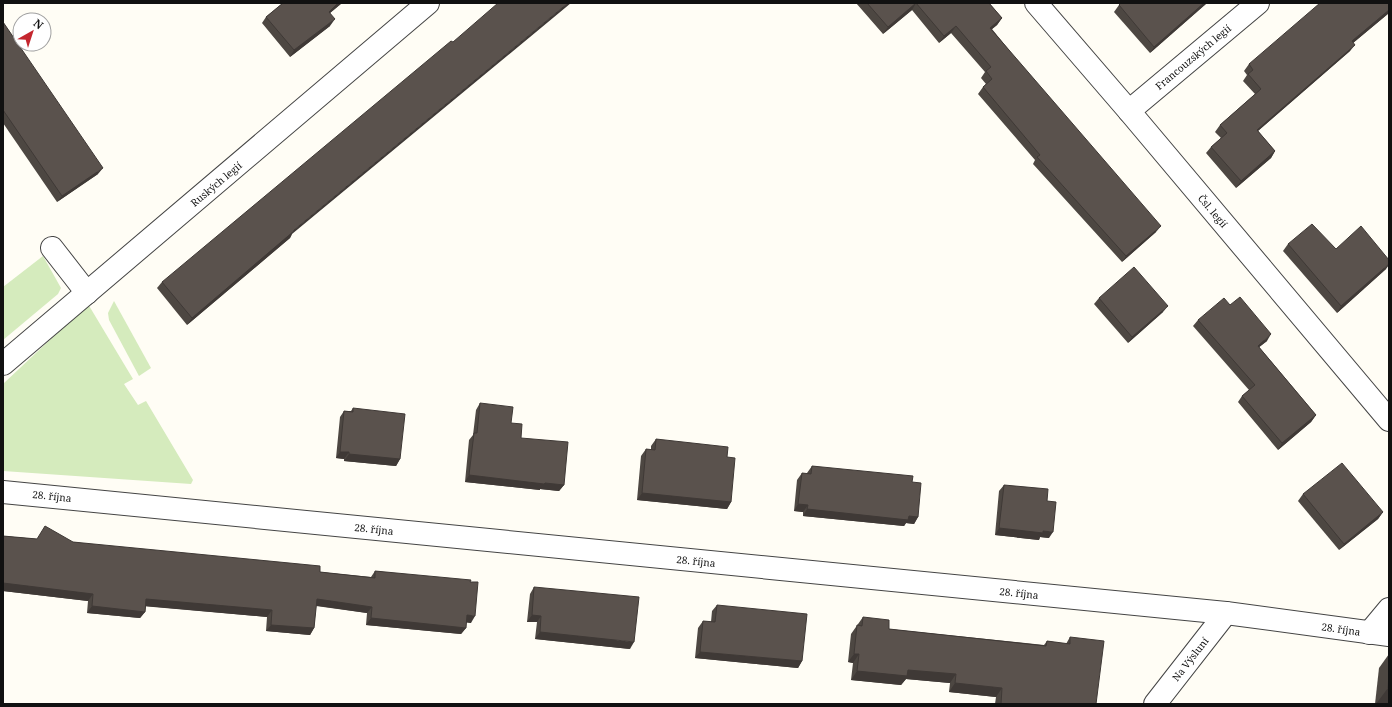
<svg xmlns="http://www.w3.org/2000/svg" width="1392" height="707" viewBox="0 0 1392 707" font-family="'Noto Serif',serif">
	<rect width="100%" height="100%" fill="#fffdf5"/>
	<g fill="#d5ebbd">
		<path d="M43 256 61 288 58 294 3 340V287Z"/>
		<path d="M114 301 151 368 139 376 109 320 108 313Z"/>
		<path d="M88 304 133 379 124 384 138 405 146 401 193 480 191 484 3 471V384Z"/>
	</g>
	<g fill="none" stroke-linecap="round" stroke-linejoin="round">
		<defs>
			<g id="minor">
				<path d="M1036 3 1129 111 1389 420"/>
				<path d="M1129 111 1258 3"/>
				<path d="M52 248 87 293"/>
				<path d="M3 364 428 3"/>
				<path d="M3 492 1226 613 1389 635"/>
				<path d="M1369 633 1389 609"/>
				<path d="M1155 704 1226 613"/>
			</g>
		</defs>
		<use href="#minor" stroke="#444" stroke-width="24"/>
		<use href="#minor" stroke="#fff" stroke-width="22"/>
	</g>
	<g fill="#4d4742">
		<path d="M283 3H342L330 13V26L290 57 262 23 266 17Z"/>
		<path d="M856 3H989L1002 18 997 25 992 29 1156 232 1122 262 1033 164 1035 160 978 94 983 87 986 84 981 78 985 72 951 33 939 43 912 10 883 34Z"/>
		<path d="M1121 3H1207L1150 53 1114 12 1119 5Z"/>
		<path d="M1389 3V13L1353 43 1350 51 1258 131 1275 151 1271 158 1236 188 1206 153 1211 147 1221 138 1215 132 1220 125 1255 94 1243 81 1247 75 1244 71 1249 64Z"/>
		<path d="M3 22 98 174 57 202 3 123Z"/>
		<path d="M292 234 290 238 187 325 157 288 162 282Z"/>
		<path d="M1288 244 1336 249 1386 269 1337 313 1283 251Z"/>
		<path d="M1099 298 1163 312 1128 343 1094 304Z"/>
		<path d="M1198 320 1267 341 1259 347 1316 415 1311 422 1278 450 1238 402 1242 396 1249 390 1193 326Z"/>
		<path d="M480 403 511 423 521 438 564 485 559 491 540 489V490L465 482 469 440 473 435 476 410Z"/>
		<path d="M353 408 400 459 396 466 344 461V459L336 458 340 417 344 411H351Z"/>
		<path d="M656 439 727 457 731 502 727 509 637 500 641 456 646 449 651 450V446Z"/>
		<path d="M812 466 912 482 918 517 914 524 906 523 904 526 803 516V512L794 511 797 480 802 473 807 474V473Z"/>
		<path d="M1004 485 1047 501 1049 538 1040 537 1039 540 995 535 999 491Z"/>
		<path d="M1303 494 1383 512 1378 519 1339 550 1298 501Z"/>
		<path d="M3 536 73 542 320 572 371 577 375 571 470 582 471 623 466 622V628L461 634 366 625 367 613 316 606 314 628 310 635 266 631 267 617 146 606 145 612 140 618 87 613 88 601 3 591Z"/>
		<path d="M534 587 630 649 535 639 537 622H527L530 594Z"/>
		<path d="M717 605 802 661 798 668 695 658 698 628 703 621 711 622 712 611Z"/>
		<path d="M863 617 889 629 1044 645 1047 641 1066 644 1070 637 1096 704H995L996 697 949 692 950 683 906 679 901 685 851 680 853 663 848 662 851 634Z"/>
		<path d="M1389 654V704H1375L1379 668Z"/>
	</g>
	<g fill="#3f3936">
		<path d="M338 3H342L324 18 329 12Z"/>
		<path d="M568 3H571L292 234 290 238 187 325 192 318 294 230Z"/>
		<path d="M916 3 912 10 883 34 888 27Z"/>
		<path d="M1204 3H1207L1150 53 1154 47Z"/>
		<path d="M1389 10V13L1347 48 1352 41Z"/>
		<path d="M1002 18 997 25 986 34 990 28Z"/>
		<path d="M335 19 330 26 290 57 294 50Z"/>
		<path d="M956 26 951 33 939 43 944 36Z"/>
		<path d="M1355 45 1350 51 1252 136 1257 130Z"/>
		<path d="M1275 151 1271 158 1236 188 1241 181Z"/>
		<path d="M103 168 98 174 57 202 62 196Z"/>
		<path d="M1161 226 1156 232 1122 262 1126 256Z"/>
		<path d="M1389 264V265L1386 269 1337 313 1341 306Z"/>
		<path d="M1168 306 1163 312 1128 343 1132 337Z"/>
		<path d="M1271 334 1267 341 1253 352 1258 346Z"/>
		<path d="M1316 415 1311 422 1278 450 1282 443Z"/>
		<path d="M340 452H349L344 459 336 458Z"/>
		<path d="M349 454 400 459 396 466 344 461Z"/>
		<path d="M469 475 564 485 559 491 540 489V490L465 482Z"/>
		<path d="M642 493 731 502 727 509 637 500Z"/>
		<path d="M798 504 808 505 803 512 794 511Z"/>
		<path d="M807 509 909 516 918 517 914 524 906 523 904 526 803 516Z"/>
		<path d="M1383 512 1378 519 1339 550 1344 544Z"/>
		<path d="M999 528 1043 531 1053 532 1049 538 1040 537 1039 540 995 535Z"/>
		<path d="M3 583 93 594 88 601 3 591Z"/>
		<path d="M146 599 272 610 267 617 142 606Z"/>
		<path d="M317 599 372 607 367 613 312 605Z"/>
		<path d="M92 606 145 612 140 618 87 613Z"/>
		<path d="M467 615 475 616 471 623 462 622Z"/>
		<path d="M532 615 541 616 537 622H527Z"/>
		<path d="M371 618 466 628 461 634 366 625Z"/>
		<path d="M271 625 314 628 310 635 266 631Z"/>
		<path d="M540 632 634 642 630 649 535 639Z"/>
		<path d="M700 652 802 661 798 668 695 658Z"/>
		<path d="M854 654H859L853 663 848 662Z"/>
		<path d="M908 670 956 674 950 683 906 679 901 685 851 680 857 671Z"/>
		<path d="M955 683 1002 688 996 697 949 692Z"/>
		<path d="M1388 688H1389V704H1376Z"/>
	</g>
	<g fill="#5a524d" stroke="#3f3936">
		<path d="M283 3H338L329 12 335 19 294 50 266 17Z"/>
		<path d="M498 3H568L294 230V231L192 318 162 282 451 41 453 42Z"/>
		<path d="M867 3H916L888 27Z"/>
		<path d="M916 3H989L1002 18 990 28 1161 226 1126 256 1037 157 1040 155 983 87 992 79 986 71 991 67 956 26 944 36Z"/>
		<path d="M1121 3H1204L1154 47 1119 5Z"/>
		<path d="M1320 3H1389V10L1352 41 1355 45 1257 130 1275 151 1241 181 1211 147 1227 133 1220 125 1261 89 1248 74 1253 70 1249 64Z"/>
		<path d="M3 22 103 168 62 196 3 110Z"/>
		<path d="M1312 224 1336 249 1361 226 1389 260V264L1341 306 1288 244Z"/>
		<path d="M1134 267 1168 306 1132 337 1099 298Z"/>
		<path d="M1240 297 1271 334 1258 346 1316 415 1282 443 1242 396 1255 385 1198 320 1224 298 1230 305Z"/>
		<path d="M480 403 513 407 511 423 522 424 521 438 568 442 564 485 545 483 544 484 469 475 474 433H477Z"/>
		<path d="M353 408 405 414 400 459 349 454V452H340L344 411 353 412Z"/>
		<path d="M656 439 728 447 727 457 735 458 731 502 642 493 646 449 655 450Z"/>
		<path d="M1342 463 1383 512 1344 544 1303 494Z"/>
		<path d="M812 466 913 476 912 482 921 483 918 517 909 516 908 520 807 509 808 505 798 504 802 473 811 474Z"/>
		<path d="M1004 485 1048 489 1047 501 1056 502 1053 532 1043 531V533L999 528Z"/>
		<path d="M45 526 73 542 320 566V572L375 578V571L471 580 470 582H478L475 616 467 615 466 628 371 618 372 607 317 599 314 628 271 625 272 610 146 599 145 612 92 606 93 594 3 583V536L37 539Z"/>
		<path d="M534 587 639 597 634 642 540 632 541 616 532 615Z"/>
		<path d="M717 605 807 614 802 661 700 652 703 621 715 622Z"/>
		<path d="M863 617 889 620V629L1046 646 1047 641 1070 644V637L1104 641 1096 704H1001L1002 688 955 683 956 674 908 670 907 676 857 671 859 654H854L857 625 862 626Z"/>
		<path d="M1389 674V688H1388Z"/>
	</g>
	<g text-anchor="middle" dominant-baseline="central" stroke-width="4" stroke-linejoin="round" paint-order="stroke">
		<g font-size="10" fill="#111" stroke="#fff">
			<text transform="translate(1193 57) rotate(-40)">Francouzských legií</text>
			<text transform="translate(216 184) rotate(-40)">Ruských legií</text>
			<text transform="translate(1213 211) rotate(50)">Čsl. legií</text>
			<text transform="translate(52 496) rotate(6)">28. října</text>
			<text transform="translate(374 529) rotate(6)">28. října</text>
			<text transform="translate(696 561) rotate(6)">28. října</text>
			<text transform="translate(1019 593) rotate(6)">28. října</text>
			<text transform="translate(1341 629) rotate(8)">28. října</text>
			<text transform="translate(1190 659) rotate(-52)">Na Výsluní</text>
		</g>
	</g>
	<rect width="1392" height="707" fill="none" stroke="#111111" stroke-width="8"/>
	<g transform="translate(32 32) rotate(39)"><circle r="19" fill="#ffffff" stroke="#a0a0a0"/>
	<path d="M0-3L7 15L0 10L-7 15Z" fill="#c4262e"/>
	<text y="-6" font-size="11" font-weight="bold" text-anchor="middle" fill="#111111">N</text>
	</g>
</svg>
